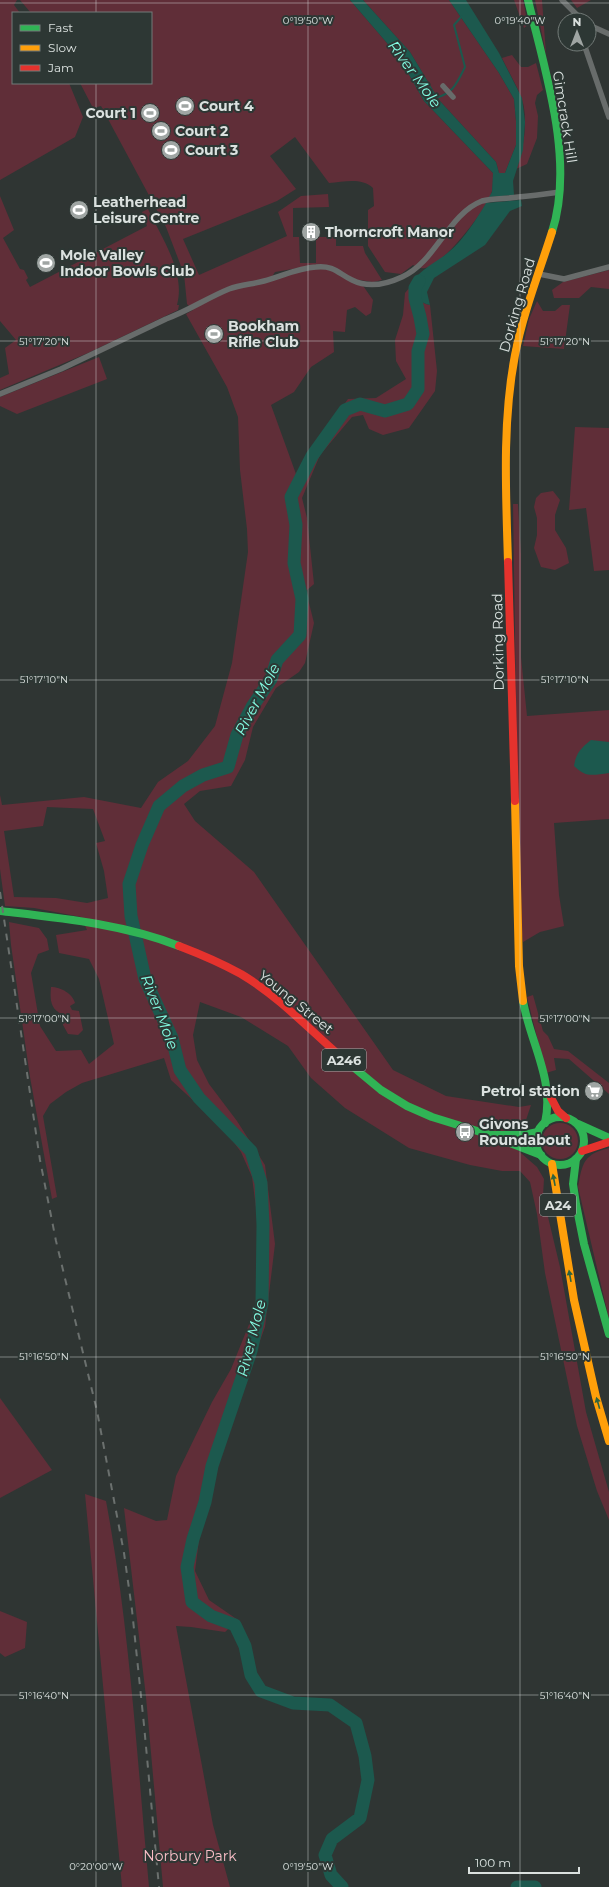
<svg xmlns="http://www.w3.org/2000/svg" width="609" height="1887" viewBox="0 0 609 1887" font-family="Montserrat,sans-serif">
	<rect width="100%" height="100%" fill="#2f3533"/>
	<g fill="#602e38" fill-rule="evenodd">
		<path d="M0 0H17L14 5 20 13H13V83H69L83 117 75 137 0 180Z"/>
		<path d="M20 0H350L399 57 424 101 493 173C493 179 493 185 492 191 488 208 443 266 425 268 421 269 417 267 413 265L401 274 385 272 368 246V210L374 206 373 188C361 177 344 182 329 183L295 137 270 156 296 189 277 201 183 239 199 275 287 236 278 212 301 196 328 194 329 207 293 208V237H299L300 263H316V237H336V246H363L365 253 382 280 373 282 359 280 373 300 371 313 366 316 355 307 347 310 345 332 333 331 334 352 311 367 294 392 271 405 296 474 310 452 348 399 376 398 406 379 396 361 395 340 403 315 405 293 410 287C414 296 419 303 430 305L437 371 435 391 409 428 383 435 369 429 363 415 352 417 320 455 302 498 307 518 314 584 306 591 314 623 305 663 299 672 276 688 253 727 245 760 231 786 200 791 184 804 195 821 254 872 393 1070 446 1096 519 1107 531 1105 525 1123 509 1129 513 1146 537 1167 544 1179 543 1196 560 1267 586 1412 609 1492V1520L597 1491 577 1426 545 1273 537 1214 530 1182 520 1171H502L470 1165 409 1148 345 1108 311 1078 288 1046 241 1017 200 1002 193 1035 197 1060 209 1084 237 1121 265 1165 275 1244 265 1327 218 1456 200 1532 195 1571 209 1600 238 1620 225 1632 191 1627 176 1626 213 1825 230 1887H163L146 1697 124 1508 156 1521 167 1520 176 1476 212 1402 231 1369 252 1317 259 1295 260 1239 252 1177 241 1152 224 1129 171 1080 164 1058 82 1083 66 1092 50 1104 43 1116 57 1197 52 1199 30 1077 11 945 9 922 39 928 47 939 49 950 38 954 31 973 40 1026 56 1051 81 1050 89 1064 114 1044 99 979 89 959 59 953 56 935 87 930 81 917 34 908 5 906 0 869V795L2 805 84 797 141 808 158 782 188 761 215 726 232 663 248 552 247 529 240 470 238 417 227 387 186 314 193 310 187 304 184 274 166 227 101 106 93 108 80 83H151V13H31ZM316 265 269 281 275 272ZM47 807 93 809 105 841 96 843 104 871 108 898 87 903 56 898 14 897 4 831 43 826Z"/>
		<path d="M363 0H449L499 73 514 99 516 121V145L505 173H499L496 162 439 100 410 52Z"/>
		<path d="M514 0H523L528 25 524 28Z"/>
		<path d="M535 0H542L546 54Z"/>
		<path d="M571 0H591L577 8Z"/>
		<path d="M512 55 521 67H528L536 63 543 90 537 95 535 103 538 116 537 138 527 164 516 169C524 151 529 115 521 97 516 84 508 71 502 58Z"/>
		<path d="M0 196 14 230 3 238 20 269 24 270 28 278 26 280 30 287 147 226 142 212 148 209C161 237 186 272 177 305H179L178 310 88 353 0 390V378L9 374 5 348 16 340 0 321Z"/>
		<path d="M609 270V289L591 287 579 298H554L552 290 563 282Z"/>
		<path d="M537 301 543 311H555L562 305H570L564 349 523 346 529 319Z"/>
		<path d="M99 357 107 379 17 414 0 406V397Z"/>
		<path d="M575 427 609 428V570L594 571 586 508 569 510Z"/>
		<path d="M553 491 560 500 555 515V530L566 548 569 563 555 570 541 567 534 548 537 535V518L534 507 536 498 541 493Z"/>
		<path d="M513 504H518L521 554V657L527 716 609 710V819L554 823 559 895 564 926 540 932 523 942 519 910Z"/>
		<path d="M51 987C61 987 73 994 75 1003L70 1006 72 1010 79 1011 83 1030 78 1035 68 1034 63 1025 62 1014C50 1009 50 999 51 987Z"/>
		<path d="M533 995 543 1031 548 1036 554 1049 568 1051 609 1083V1094L569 1059 554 1058 556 1070 546 1073 527 997Z"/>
		<circle cx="560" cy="1141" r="18"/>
		<path d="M609 1148V1319L578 1187C582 1163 584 1154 609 1148Z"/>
		<path d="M0 1398 52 1470 0 1498Z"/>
		<path d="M85 1494 106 1501C130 1629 137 1758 149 1887H122Z"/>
		<path d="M0 1611 27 1622 25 1648 5 1657 0 1653Z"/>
	</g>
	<g fill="#1c594e">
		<path d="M350 0H363L410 52 439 100 496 162 499 173H505L516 145V121L514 99 499 73 449 0H466L499 53 522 98 525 122 523 150 513 181 514 195 489 197 492 192 493 173 424 101 399 57Z"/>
		<path d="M521 200 522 206 510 211 485 245 434 278 427 292 430 305C419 303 414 296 410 287 418 269 437 263 451 250 463 240 478 217 486 203Z"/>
		<path d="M591 740 609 742V773C593 775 586 778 574 766 576 753 581 748 591 740Z"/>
	</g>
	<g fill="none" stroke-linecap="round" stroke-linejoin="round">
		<path stroke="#1c594e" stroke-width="2" d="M435 98C453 94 457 83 465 67L454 25 462 16"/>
		<g stroke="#1c594e" stroke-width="13">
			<path d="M342 1887 331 1875 325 1855 332 1839 360 1818 368 1780 365 1756 356 1723 330 1705 293 1703 261 1691 251 1675 245 1646 235 1625 211 1616 192 1602 187 1567 193 1539 205 1502 212 1466 251 1351 262 1303 263 1225 261 1183 251 1151 199 1098 180 1070 172 1038 145 979 131 916 129 884 142 845 159 806 183 786 203 775 228 767 237 735 252 707 271 679 277 660 300 635 302 599 294 563 296 525 291 497 312 456 345 410 360 404 385 411 408 404 418 389V351L423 334 420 317 415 298V288L419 281"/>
			<path d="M517 1887H535"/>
		</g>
		<g stroke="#686c6b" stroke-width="5.5">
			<path d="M562 0 582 20"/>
			<path d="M589 25 609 34"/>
			<path d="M584 44 609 117"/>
			<path d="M443 86 453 97"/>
			<path d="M539 274 564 279 609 267"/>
			<path d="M0 394 61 369 166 319C188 311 207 298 229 289 240 285 253 284 264 281 282 276 298 268 316 267 334 265 339 274 352 280 368 288 387 284 402 277 436 262 448 214 482 201 493 198 507 199 518 197 532 196 546 194 560 192"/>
		</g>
		<g stroke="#30b455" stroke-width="8">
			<path d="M528 0C545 71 575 161 552 232"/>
			<path d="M0 911C60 918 123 924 179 946"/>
			<path d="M523 1001C530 1042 555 1080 545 1123"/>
			<path d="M340 1056 381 1090 407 1106 432 1117 487 1134 541 1155"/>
			<circle cx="560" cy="1141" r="24"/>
			<path d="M578 1124 609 1138"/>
			<path d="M491 1135H523L538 1132"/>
			<path d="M576 1159 573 1184 576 1204 584 1244 609 1334"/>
		</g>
		<g stroke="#ff9f0a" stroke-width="8">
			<path d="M508 562C506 494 502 423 515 355 523 313 539 273 552 232"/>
			<path d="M515 801 519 966 523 1001"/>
			<path d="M552 1164 574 1300 596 1397 609 1441"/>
		</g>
		<g stroke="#e5322d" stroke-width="8">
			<path d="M508 562 515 801"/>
			<path d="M179 946C200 954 221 963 241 974 278 996 308 1028 340 1056"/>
			<path d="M549 1094 558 1111 566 1118"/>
			<path d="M582 1151 609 1142"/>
		</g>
		<path stroke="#6b706e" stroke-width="2" stroke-dasharray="7 7" stroke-linecap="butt" d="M0 892 40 1160 56 1241 97 1411 124 1553 132 1610 144 1725 159 1887"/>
	</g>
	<defs><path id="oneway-solid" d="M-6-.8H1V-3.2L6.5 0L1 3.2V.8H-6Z"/></defs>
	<g fill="#2e6340">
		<use href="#oneway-solid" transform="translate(554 1180) rotate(-101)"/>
		<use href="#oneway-solid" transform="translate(570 1276) rotate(-100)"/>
		<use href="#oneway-solid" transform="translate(598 1403) rotate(-106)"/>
	</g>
	<path fill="none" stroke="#dbe1df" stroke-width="1" stroke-opacity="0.45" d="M96 0V13M308 0V1887M520 0V1887M0 3H609M96 83V1887M0 341H609M0 680H609M0 1018H609M0 1357H609M0 1695H609"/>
	<defs>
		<symbol id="stadium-disc" viewBox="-11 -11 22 22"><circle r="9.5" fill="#9fa5a3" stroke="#2d3734"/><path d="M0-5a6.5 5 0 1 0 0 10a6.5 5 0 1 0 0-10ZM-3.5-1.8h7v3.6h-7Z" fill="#fff"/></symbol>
		<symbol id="building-disc" viewBox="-11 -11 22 22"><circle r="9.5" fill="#9fa5a3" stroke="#2d3734"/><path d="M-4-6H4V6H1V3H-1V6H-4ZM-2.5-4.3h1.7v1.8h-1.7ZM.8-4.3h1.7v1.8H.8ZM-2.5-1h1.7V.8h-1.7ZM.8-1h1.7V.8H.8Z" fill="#fff"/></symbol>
		<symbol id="supermarket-disc" viewBox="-11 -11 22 22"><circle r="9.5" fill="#9fa5a3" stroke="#2d3734"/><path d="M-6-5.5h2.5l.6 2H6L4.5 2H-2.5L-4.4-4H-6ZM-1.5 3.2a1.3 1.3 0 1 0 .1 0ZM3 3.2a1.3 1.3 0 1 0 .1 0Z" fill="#fff"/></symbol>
		<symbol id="bus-disc" viewBox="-11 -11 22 22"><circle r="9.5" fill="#9fa5a3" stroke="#2d3734"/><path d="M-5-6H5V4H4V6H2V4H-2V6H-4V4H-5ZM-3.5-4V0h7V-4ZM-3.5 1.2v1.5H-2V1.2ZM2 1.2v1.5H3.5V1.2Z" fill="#fff"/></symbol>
	</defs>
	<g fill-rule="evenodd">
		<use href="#stadium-disc" x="174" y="95" width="22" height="22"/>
		<use href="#stadium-disc" x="139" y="102" width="22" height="22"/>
		<use href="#stadium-disc" x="150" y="120" width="22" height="22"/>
		<use href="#stadium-disc" x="160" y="139" width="22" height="22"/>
		<use href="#stadium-disc" x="68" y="199" width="22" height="22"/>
		<use href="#building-disc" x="300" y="221" width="22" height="22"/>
		<use href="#stadium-disc" x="35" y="252" width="22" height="22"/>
		<use href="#stadium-disc" x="203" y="323" width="22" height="22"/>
		<use href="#supermarket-disc" x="583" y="1080" width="22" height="22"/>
		<use href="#bus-disc" x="454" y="1121" width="22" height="22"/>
	</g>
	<g text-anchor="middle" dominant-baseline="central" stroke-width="4" stroke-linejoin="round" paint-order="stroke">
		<g fill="#2d3734" stroke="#a7aeac" stroke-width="1">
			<rect x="322" y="1049" width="44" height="22" rx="3"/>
			<rect x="540" y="1194" width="36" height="22" rx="3"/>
		</g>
		<g font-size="13" font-weight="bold" fill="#dbe1df">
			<text x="344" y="1060">A246</text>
			<text x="558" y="1205">A24</text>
		</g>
		<g font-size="14" font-weight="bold" fill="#dbe1df" stroke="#2d3734" text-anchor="start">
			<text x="199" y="106">Court 4</text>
			<text x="136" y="113" text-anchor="end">Court 1</text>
			<text x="175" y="131">Court 2</text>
			<text x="185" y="150">Court 3</text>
			<text x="93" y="202">Leatherhead<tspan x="93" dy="16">Leisure Centre</tspan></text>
			<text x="325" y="232">Thorncroft Manor</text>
			<text x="60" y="255">Mole Valley<tspan x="60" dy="16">Indoor Bowls Club</tspan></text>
			<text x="228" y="326">Bookham<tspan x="228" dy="16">Rifle Club</tspan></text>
			<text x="580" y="1091" text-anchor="end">Petrol station</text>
			<text x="479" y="1124">Givons<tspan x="479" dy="16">Roundabout</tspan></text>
		</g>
		<g font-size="14" fill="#dbe1df" stroke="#2d3734">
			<text transform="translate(565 117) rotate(81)">Gimcrack Hill</text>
			<text transform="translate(517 305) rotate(-74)">Dorking Road</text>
			<text transform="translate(498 642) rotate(-91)">Dorking Road</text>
			<text transform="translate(296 1002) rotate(39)">Young Street</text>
		</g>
		<g font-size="14" fill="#fbbfc8" stroke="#2d3734">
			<text x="190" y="1856">Norbury Park</text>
		</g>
		<g font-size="15" font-style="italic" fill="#83fce3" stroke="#2d3734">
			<text transform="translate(415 74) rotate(54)">River Mole</text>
			<text transform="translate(257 699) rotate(-62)">River Mole</text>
			<text transform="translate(160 1012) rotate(69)">River Mole</text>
			<text transform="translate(251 1338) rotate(-76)">River Mole</text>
		</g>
	</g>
	<g font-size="10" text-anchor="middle" fill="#dbe1df" stroke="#2d3734" stroke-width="4" stroke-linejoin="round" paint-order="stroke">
		<text x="308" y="24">0°19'50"W</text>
		<text x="520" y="24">0°19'40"W</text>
		<text x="44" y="345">51°17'20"N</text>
		<text x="565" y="345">51°17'20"N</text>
		<text x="44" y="683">51°17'10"N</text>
		<text x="565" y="683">51°17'10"N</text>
		<text x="44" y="1022">51°17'00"N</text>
		<text x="565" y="1022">51°17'00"N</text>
		<text x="44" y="1360">51°16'50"N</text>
		<text x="565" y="1360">51°16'50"N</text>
		<text x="44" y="1699">51°16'40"N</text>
		<text x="565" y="1699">51°16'40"N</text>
		<text x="96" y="1870">0°20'00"W</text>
		<text x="308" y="1870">0°19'50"W</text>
	</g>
	<rect x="12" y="12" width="140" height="72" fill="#2d3734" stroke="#737b78"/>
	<rect x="20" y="25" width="20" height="6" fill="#30b455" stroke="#737b78"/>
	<text x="48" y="32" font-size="12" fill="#dbe1df">Fast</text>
	<rect x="20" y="45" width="20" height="6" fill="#ff9f0a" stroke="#737b78"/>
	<text x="48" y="52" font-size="12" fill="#dbe1df">Slow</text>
	<rect x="20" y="65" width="20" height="6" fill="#e5322d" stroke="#737b78"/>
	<text x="48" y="72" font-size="12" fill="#dbe1df">Jam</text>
	<g transform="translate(577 32)"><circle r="19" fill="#2d3734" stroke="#737b78"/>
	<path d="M0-3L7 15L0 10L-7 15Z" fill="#9fa5a3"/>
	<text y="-6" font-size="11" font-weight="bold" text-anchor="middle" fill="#dbe1df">N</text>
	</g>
	<path d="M469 1867v6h110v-6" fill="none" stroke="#dbe1df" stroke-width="2"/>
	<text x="475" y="1867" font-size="12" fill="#dbe1df" stroke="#2d3734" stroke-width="3" paint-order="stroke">100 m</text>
</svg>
